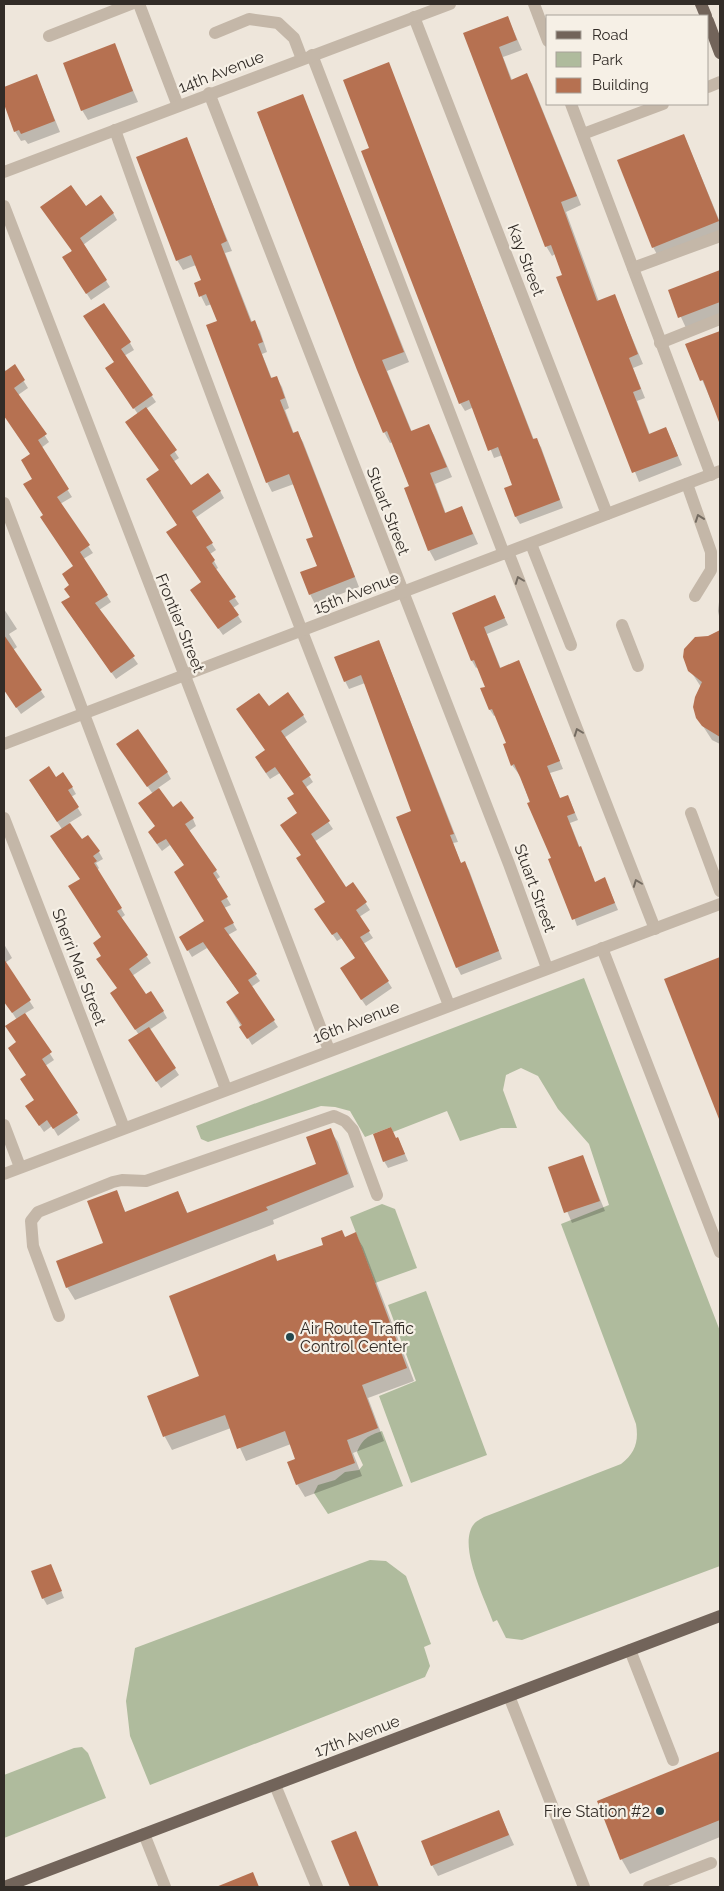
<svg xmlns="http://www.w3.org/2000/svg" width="724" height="1891" viewBox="0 0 724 1891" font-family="Raleway,sans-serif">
	<rect width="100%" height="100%" fill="#eee6db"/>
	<g fill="#afbb9d">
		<path d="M584 978 720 1331V1566L522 1640 506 1638 497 1620 493 1622C485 1599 457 1545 474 1524 476 1521 481 1519 484 1517L621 1464C635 1453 639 1442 636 1424L561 1224 609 1205 589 1144 558 1109 538 1076 521 1068 506 1075 503 1090 517 1128H501L460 1141 447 1111 393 1132 391 1127 365 1137 350 1111 335 1107 321 1106 208 1142 201 1139 196 1126Z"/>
		<path d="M382 1204 395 1209 417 1268 375 1283 350 1217Z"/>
		<path d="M426 1291 487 1455 411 1483 379 1396 416 1381 388 1305Z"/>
		<path d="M382 1431 403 1486 328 1514 314 1493 318 1485 335 1480 345 1472 359 1470 363 1465 357 1452C363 1438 368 1436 382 1431Z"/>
		<path d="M370 1560 386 1561 406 1576 431 1644 424 1647 430 1666 425 1677 150 1785 130 1736 126 1701 135 1648Z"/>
		<path d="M82 1747 88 1753 106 1798 4 1838V1775L74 1748Z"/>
	</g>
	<g fill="#0003">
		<path d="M508 18 522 50 503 57 512 80 526 75 532 84 581 205 566 212 599 302 614 295 643 364 633 368 645 398 637 401 650 435 666 428 682 465 639 482 558 278 563 276 555 254 552 256 546 246 465 34Z"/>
		<path d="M114 45 138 102 88 120 82 110Z"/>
		<path d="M388 63 534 440H536L541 447 563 508 520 524 516 517 514 486 503 455 494 458 474 407 465 411 460 403 371 149Z"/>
		<path d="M37 76 60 132 28 144 25 140 21 141 15 131 4 100V96L6 95 4 88Z"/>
		<path d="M302 96 409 362 387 371 412 432 428 425 434 435 452 477 435 484 446 514 462 508 478 544 435 561 429 550 411 486 393 442 390 443 384 432 258 113Z"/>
		<path d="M684 135 720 222V233L659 258 653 247Z"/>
		<path d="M186 139 232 251 225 253 252 322H254L260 331 267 352 262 354 272 379 276 377 282 387 289 408 285 410 294 434 297 432 303 442 359 587 315 604 310 594 318 567 315 537 294 484 272 492 267 482 219 321 212 304 206 306 201 296 203 281 196 265 183 270 177 260Z"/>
		<path d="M86 208 113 213 117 220 83 245 110 287 91 300 67 264Z"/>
		<path d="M720 271V314L686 328 669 291Z"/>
		<path d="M89 323 130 343 134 350 124 356 156 402 146 409 179 458 173 462 190 486 220 491 224 498 195 518 216 550 210 554 218 568 215 570 239 604 233 608 242 622 223 635 196 597 202 583 178 525 160 471 138 414 110 375 115 363Z"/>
		<path d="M720 332V421L687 345Z"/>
		<path d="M14 366 28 388 18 395 49 442 41 448 72 497 60 504 93 553 83 559 111 602 99 610 138 664 116 679 67 610 71 598 70 586 74 566 45 516 34 479 31 455 4 413V368L6 371Z"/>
		<path d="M720 593V621L718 611Z"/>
		<path d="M495 597 508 625 487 634 501 669H522L563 769 550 773 560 799 568 796 571 803 578 820 570 823 580 848 595 883 605 879 618 910 577 926 553 858 540 832 521 777 512 765 508 744 496 715 494 716 490 710 487 687 478 667 476 668 472 661 453 614Z"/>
		<path d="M4 609 17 629 9 634 17 647 13 650 45 697 21 714 4 689Z"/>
		<path d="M720 631V744L712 740 697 717 701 687 686 664 708 637Z"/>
		<path d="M379 641 458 842 453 843 461 864 464 863 469 870 502 959 461 975 457 967 413 812 365 683 349 689 345 681Z"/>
		<path d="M268 707 303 715 307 722 284 738 313 782 305 788 333 829 314 842 345 889 353 884 370 910 359 917 373 938 363 944 392 988 366 1006 345 975 356 958 342 938 337 941 320 916 326 902 302 855 295 794 280 773 270 779 260 765 266 751Z"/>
		<path d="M122 751 167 772 171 779 158 788 173 809 181 803 193 819 196 826 189 831 220 877 216 880 231 905 224 908 237 930 228 935 260 981 251 987 278 1027 252 1045 227 1003 240 994 207 948 192 957 180 937 206 922 185 866 170 845 162 851 153 839 156 827 153 794Z"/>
		<path d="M56 779 72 787 76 794 71 797 82 815 69 823 81 841 88 836 99 852 103 859 96 863 99 868 97 870 125 915 121 918 151 963 132 976 145 996 163 1011 167 1018 149 1030 179 1075 161 1088 134 1048 139 1035 116 1000 118 989 103 957V938L62 829 34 787Z"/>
		<path d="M4 944 12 958 5 963 34 1008 24 1014 54 1060 45 1066 80 1120 58 1136 52 1126 44 1132 31 1113 35 1101 17 1043V1020L4 1000Z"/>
		<path d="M720 959V1113L714 1101 666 980Z"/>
		<path d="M330 1130 338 1142 354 1187 273 1220 274 1224 75 1300 67 1287 105 1244 115 1191 126 1213 178 1193 188 1214 318 1164Z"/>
		<path d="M398 1138 408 1161 388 1168 384 1161Z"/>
		<path d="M582 1156 605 1211 572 1223 549 1168Z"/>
		<path d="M355 1234 363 1247 414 1381 368 1398 384 1441 353 1453 362 1476 305 1497 297 1484V1460L291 1444 246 1461 231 1428 172 1450 165 1437 149 1396 201 1377 274 1256 278 1262Z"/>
		<path d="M51 1565 64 1598 47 1605 43 1598Z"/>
		<path d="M720 1753V1837L630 1874 622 1860 598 1801Z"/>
		<path d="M499 1812 514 1845 438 1876 432 1865Z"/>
	</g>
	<g fill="#b67151">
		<path d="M508 16 517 40 499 47 511 80 527 73 577 196 561 202 597 301 615 294 638 354 629 358 641 389 633 392 649 434 666 427 678 456 632 473 556 277 562 275 551 245 545 247 463 33Z"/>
		<path d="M115 43 133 91 81 111 63 63Z"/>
		<path d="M389 62 533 439 537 438 560 500 515 517 504 488 512 485 498 447 488 451 469 400 459 404 361 151 369 148 343 80Z"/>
		<path d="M37 74 55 121 21 134 19 130 14 132 4 104V87Z"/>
		<path d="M303 94 404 352 382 360 411 431 429 424 447 467 430 473 445 513 462 506 473 534 428 551 404 488 409 486 387 431 383 433 357 370 257 112Z"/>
		<path d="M684 134 719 221 652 248 617 160Z"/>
		<path d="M187 137 227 241 221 244 251 322 255 320 263 342 258 344 271 378 277 376 285 398 280 400 293 433 298 431 355 577 309 595 300 572 317 566 306 539 313 537 289 474 266 483 206 325 217 321 206 294 199 297 194 283 201 280 191 255 176 261 136 157Z"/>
		<path d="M71 185 86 206 101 195 114 213 80 238 107 280 86 294 62 257 72 251 40 207Z"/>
		<path d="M720 270V302L678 318 668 290Z"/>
		<path d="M104 303 131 342 121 349 153 395 133 409 105 368 114 362 83 316Z"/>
		<path d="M720 331V422H719L703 380 700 381 685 344Z"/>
		<path d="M15 364 25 380 14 388 47 434 38 440 69 489 57 497 90 545 80 552 108 595 95 603 135 656 111 673 61 602 70 597 64 589 69 585 62 574 73 566 40 517 43 515 23 484 32 479 21 460 30 454 4 416V372Z"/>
		<path d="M146 407 177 450 170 455 191 485 208 473 221 491 192 511 213 543 206 547 215 560 212 563 236 597 229 601 239 615 218 629 190 590 201 582 166 532 177 525 146 479 159 470 125 422Z"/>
		<path d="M495 595 505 618 484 627 500 668 519 660 560 761 547 766 560 798 568 795 575 813 567 816 579 847 581 846 595 882 605 877 615 903 572 920 548 859 551 858 527 803 530 802 520 777 514 764 511 766 503 744 506 743 492 709 489 710 480 688 485 687 474 660 471 661 452 613Z"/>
		<path d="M720 630V737L702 726 696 718 693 707 695 697 702 682 688 671 683 657 684 649 695 637 708 636Z"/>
		<path d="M4 635 42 690 16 708 4 690Z"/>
		<path d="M379 640 454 834 450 835 461 863 465 861 499 951 456 968 396 817 411 811 361 675 344 682 334 657Z"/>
		<path d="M288 692 304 715 281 731 311 775 302 781 330 821 311 834 346 887 353 882 367 902 356 910 370 931 360 937 389 981 361 1000 340 968 355 958 337 932 332 935 314 909 325 902 296 858 301 855 280 825 297 813 287 798 294 794 275 767 266 773 255 757 265 750 236 709 259 693 269 706Z"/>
		<path d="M138 729 168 772 147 787 116 744Z"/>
		<path d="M49 766 56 777 63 772 73 787 68 790 79 807 57 822 29 780Z"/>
		<path d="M159 788 173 807 181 801 194 818 185 824 217 870 213 873 228 897 221 901 234 923 224 928 257 974 248 980 275 1020 247 1039 239 1027 242 1025 226 1002 239 993 203 942 187 951 179 937 204 921 174 872 184 865 166 839 157 844 148 832 155 826 138 803Z"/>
		<path d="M70 823 82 839 88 835 100 851 93 856 97 861 94 863 122 908 117 911 148 955 129 969 146 994 151 991 164 1011 135 1030 110 993 117 988 96 959 101 956 93 943 101 937 68 886 80 879 50 836Z"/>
		<path d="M720 957V1119H719L664 979Z"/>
		<path d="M4 959 31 1000 12 1013 4 1002Z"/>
		<path d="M25 1013 52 1052 42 1059 78 1113 53 1129 47 1120 39 1126 25 1106 34 1100 20 1079 26 1075 8 1048 16 1042 5 1026Z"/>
		<path d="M149 1027 176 1068 156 1082 128 1040Z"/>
		<path d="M391 1127 396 1138 398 1137 405 1154 383 1162 373 1134Z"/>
		<path d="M331 1128 348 1174 266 1207 268 1210 66 1288 56 1261 103 1243 87 1201 117 1190 125 1212 178 1191 187 1213 316 1164 306 1137Z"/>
		<path d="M583 1155 600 1201 564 1213 548 1167Z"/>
		<path d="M342 1230 345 1237 356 1232 407 1368 362 1385 378 1428 347 1440 355 1463 296 1485 287 1462 295 1459 285 1431 237 1449 225 1415 163 1437 147 1396 199 1376 169 1296 275 1254 277 1261 323 1245 321 1238Z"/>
		<path d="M51 1564 62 1591 42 1599 31 1571Z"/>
		<path d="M720 1751V1820L620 1860 597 1801Z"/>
		<path d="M499 1810 509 1835 431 1866 421 1841Z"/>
		<path d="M356 1831 379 1887H350L331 1841Z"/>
		<path d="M253 1872 259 1887H216Z"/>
	</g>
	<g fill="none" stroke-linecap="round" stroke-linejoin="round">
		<g stroke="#c4b7a8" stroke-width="12">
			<path d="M139 4 178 106"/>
			<path d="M534 4 548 41"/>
			<path d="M414 17 607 514"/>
			<path d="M215 33 249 19 278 23 294 38 302 59"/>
			<path d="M49 36 131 4"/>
			<path d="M312 55 504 554"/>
			<path d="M708 87 720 82"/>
			<path d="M209 93 509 864 547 968"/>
			<path d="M571 104 711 475"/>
			<path d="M115 130C219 424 334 715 449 1005"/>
			<path d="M583 134 663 104"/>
			<path d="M4 172 450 4"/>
			<path d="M4 206 329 1050"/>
			<path d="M633 268 720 236"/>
			<path d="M660 343 720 319"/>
			<path d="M687 484 711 552V570L695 596"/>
			<path d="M4 503 226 1089"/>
			<path d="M531 544 571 645"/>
			<path d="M508 552 655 929"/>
			<path d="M622 625 638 666"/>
			<path d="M4 744 720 471"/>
			<path d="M691 813 720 891"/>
			<path d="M4 818 124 1128"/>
			<path d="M602 948 720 1252"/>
			<path d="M4 1125 20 1167"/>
			<path d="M4 1174 720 904"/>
			<path d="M59 1316 33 1246 31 1221 38 1212 113 1182 122 1180 146 1181 334 1116 345 1121 353 1130 377 1195"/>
			<path d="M630 1650 673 1760"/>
			<path d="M509 1696 584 1887"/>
			<path d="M275 1785 317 1887"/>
			<path d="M144 1834 165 1887"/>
			<path d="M649 1887 711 1863"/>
		</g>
		<g stroke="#72645a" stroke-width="12">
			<path d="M701 4 706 16"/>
			<path d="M708 21 720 53"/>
			<path d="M4 1887 720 1616"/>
		</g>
	</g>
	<defs><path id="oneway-chevron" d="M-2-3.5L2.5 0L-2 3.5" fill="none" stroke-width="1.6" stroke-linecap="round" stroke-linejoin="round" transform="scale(1.25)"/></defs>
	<g stroke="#746b61">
		<use href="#oneway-chevron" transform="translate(699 518) rotate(-110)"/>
		<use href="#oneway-chevron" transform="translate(519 580) rotate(-111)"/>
		<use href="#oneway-chevron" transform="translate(578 732) rotate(-111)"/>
		<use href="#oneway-chevron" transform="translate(637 883) rotate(-111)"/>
	</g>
	<g fill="#23484e" stroke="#f6f0e6" stroke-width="2">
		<circle cx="290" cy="1337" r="5"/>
		<circle cx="660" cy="1811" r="5"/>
	</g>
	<g text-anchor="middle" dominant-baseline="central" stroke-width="4.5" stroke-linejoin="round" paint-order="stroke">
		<g font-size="16" fill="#322c27" stroke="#f6f0e6">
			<text transform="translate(221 72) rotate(-21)">14th Avenue</text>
			<text transform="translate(526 260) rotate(69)">Kay Street</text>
			<text transform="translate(388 511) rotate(69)">Stuart Street</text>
			<text transform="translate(356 593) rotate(-21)">15th Avenue</text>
			<text transform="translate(180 623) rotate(68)">Frontier Street</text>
			<text transform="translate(535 888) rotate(70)">Stuart Street</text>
			<text transform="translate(79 967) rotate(69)">Sherri Mar Street</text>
			<text transform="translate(356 1022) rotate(-21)">16th Avenue</text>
			<text transform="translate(357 1736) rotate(-21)">17th Avenue</text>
		</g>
		<g font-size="16" fill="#322c27" stroke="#f6f0e6" text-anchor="start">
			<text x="300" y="1328">Air Route Traffic<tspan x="300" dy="18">Control Center</tspan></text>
			<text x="650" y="1811" text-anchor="end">Fire Station #2</text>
		</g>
	</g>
	<rect width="724" height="1891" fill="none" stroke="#322c27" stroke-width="10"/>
	<rect x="546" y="15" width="162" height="90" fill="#f6f0e6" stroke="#a8a29a"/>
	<rect x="556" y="31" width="25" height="8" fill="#72645a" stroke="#a8a29a"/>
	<text x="592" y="40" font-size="15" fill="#322c27">Road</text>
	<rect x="556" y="52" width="25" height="15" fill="#afbb9d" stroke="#a8a29a"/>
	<text x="592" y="65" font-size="15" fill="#322c27">Park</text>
	<rect x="556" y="78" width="25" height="15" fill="#b67151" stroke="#a8a29a"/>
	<text x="592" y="90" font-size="15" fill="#322c27">Building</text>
</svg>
